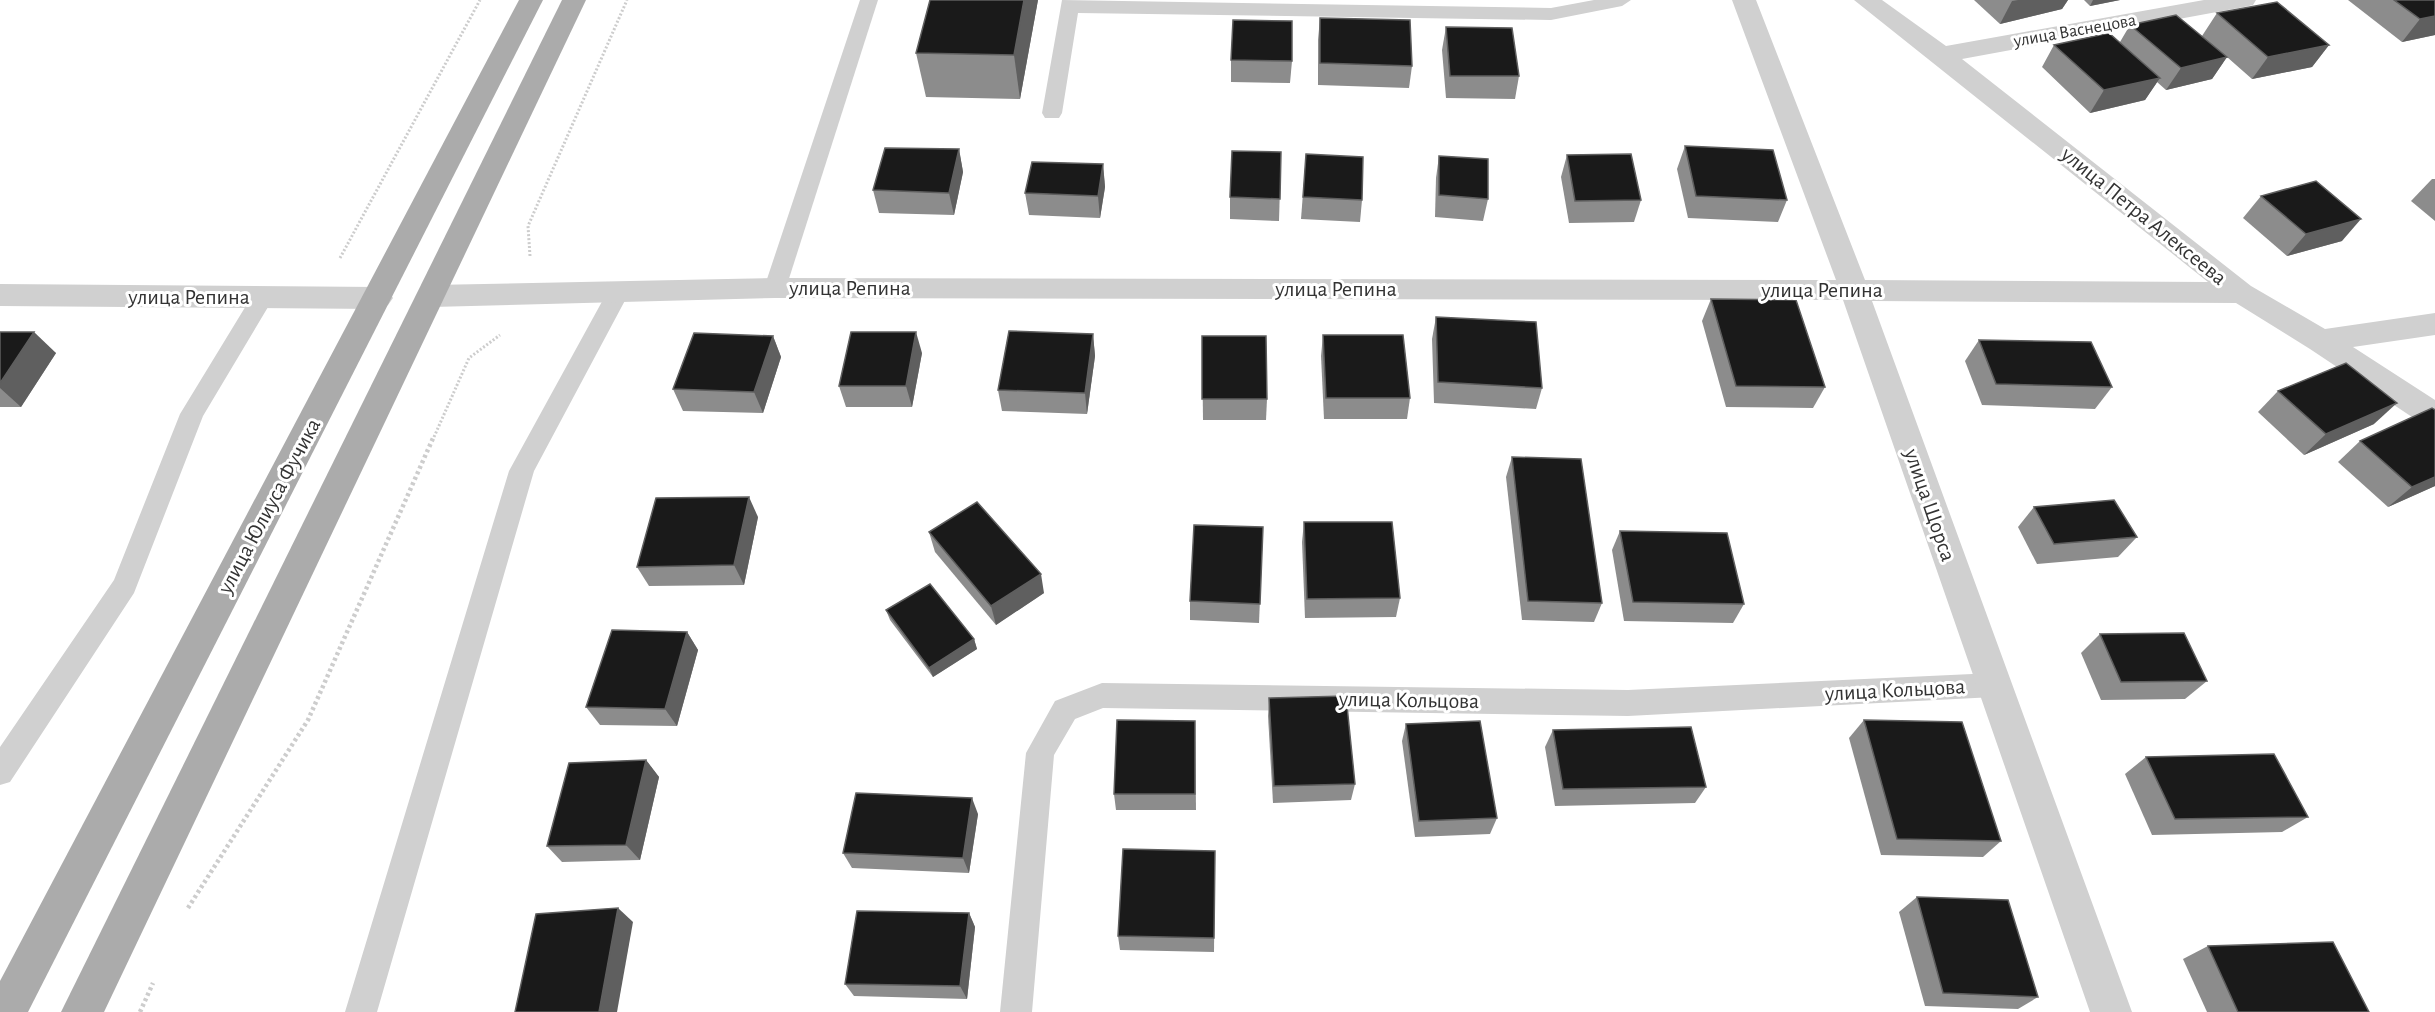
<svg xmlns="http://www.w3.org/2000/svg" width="2435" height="1012" viewBox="0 0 2435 1012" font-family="'Alegreya Sans',sans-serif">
	<rect width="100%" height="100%" fill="#fff"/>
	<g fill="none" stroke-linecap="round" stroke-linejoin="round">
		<g stroke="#cdcdcd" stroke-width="3" stroke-dasharray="2 2" stroke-linecap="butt">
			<path d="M530 256 528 226 627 0"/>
			<path d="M340 258 480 0"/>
			<path d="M434 437 469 358 500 335"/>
		</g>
		<g stroke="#cdcdcd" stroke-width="4.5" stroke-dasharray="3 3" stroke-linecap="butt">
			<path d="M188 908 308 720 434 436"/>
			<path d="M140 1012 153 983"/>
		</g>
		<g fill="#d0d0d0" fill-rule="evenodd">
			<path d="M860 0H878L786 288 783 294 775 296 767 294 764 288Z"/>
			<path d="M1062 0 1551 8 1594 0H1631L1622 6 1551 20 1078 13 1062 113 1059 118H1045L1042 113Z"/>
			<path d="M618 285 626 287 629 293 534 471 377 1012H345L509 471 610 287Z"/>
			<path d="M263 289 271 291 274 297 203 416 134 593 10 782 0 785V747L114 580 180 414 255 291Z"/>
			<path d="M1994 673 2004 676 2008 685 2004 694 1994 697 1628 716 1103 708 1075 719 1054 755 1032 1012H1000L1026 753 1055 701 1102 683 1628 690Z"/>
		</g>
		<g fill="#d0d0d0" fill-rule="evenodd">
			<path d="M1732 0H1756L1865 280 2208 282 1854 0H1882L1946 46 2204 0H2256L2253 5 2244 7 1962 59 2251 286 2325 329 2435 313V335L2353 347 2435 400V428L2424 425 2310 349 2236 303 1872 301 2132 1012H2090L1843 300 775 298 432 307 422 303 417 296 422 289 432 285 775 278 1836 280Z"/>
			<path d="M0 284 378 287 388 291 393 298 388 305 378 309 0 306Z"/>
		</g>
		<g fill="#ababab" fill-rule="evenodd">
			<path d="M519 0H543L28 1012H0V981Z"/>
			<path d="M562 0H586L104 1012H61Z"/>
		</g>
	</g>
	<g fill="#8c8c8c">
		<path d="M1038 0 1020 99 926 97 916 53Z"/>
		<path d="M1974 0H2068L2062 9 2000 24Z"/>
		<path d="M2084 0H2120L2090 6Z"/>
		<path d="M2348 0H2435V35L2402 42Z"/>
		<path d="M2217 13 2329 45 2312 67 2252 79 2227 57 2212 79 2166 90 2157 82 2145 100 2090 113 2042 67 2054 45 2120 42 2130 25 2202 36Z"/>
		<path d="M1320 18 1412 66 1409 88 1318 85V40Z"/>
		<path d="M1446 27 1519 76 1515 99 1446 98 1442 50Z"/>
		<path d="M1231 60 1292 61 1290 83 1231 82Z"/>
		<path d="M1685 146 1787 200 1778 222 1688 218 1677 169Z"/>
		<path d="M959 149 963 172 954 215 879 213 873 190Z"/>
		<path d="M1281 152 1279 221 1230 219V197Z"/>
		<path d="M1306 154 1362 200 1360 222 1301 219Z"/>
		<path d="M1567 155 1641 200 1634 222 1569 223 1561 177Z"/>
		<path d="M1439 156 1488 199 1483 221 1435 217 1436 178Z"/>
		<path d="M1103 164 1105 187 1100 218 1029 215 1025 193Z"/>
		<path d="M2432 179H2435V221L2411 201Z"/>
		<path d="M2261 196 2342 241 2287 256 2243 218Z"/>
		<path d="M1711 299 1825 387 1813 408 1726 407 1702 321Z"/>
		<path d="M1436 317 1542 388 1536 409 1434 403 1432 339Z"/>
		<path d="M0 332 56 353 21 407H0Z"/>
		<path d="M1093 334 1095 356 1087 414 1002 411 998 390Z"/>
		<path d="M1323 335 1410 398 1407 419H1324L1321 356Z"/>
		<path d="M773 336 781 357 763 413 683 411 673 389Z"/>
		<path d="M1202 336 1267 399 1266 420H1203Z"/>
		<path d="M1979 340 2112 387 2095 409 1982 405 1965 361Z"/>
		<path d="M922 353 912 407H846L839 386Z"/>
		<path d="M2278 391 2374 424 2304 455 2258 412Z"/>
		<path d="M2360 441 2435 486 2388 507 2338 462Z"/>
		<path d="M1512 457 1602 603 1594 622 1522 620 1506 477Z"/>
		<path d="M2034 507 2137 537 2118 557 2037 564 2018 527Z"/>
		<path d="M758 517 744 585 649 586 637 567Z"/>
		<path d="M1304 522 1400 598 1396 617 1305 618 1302 542Z"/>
		<path d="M1263 527 1259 623 1190 620V601Z"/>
		<path d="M1620 531 1744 604 1733 623 1624 621 1612 550Z"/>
		<path d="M929 532 1044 593 996 625 935 552Z"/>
		<path d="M886 610 974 639 977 649 933 677 890 620Z"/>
		<path d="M687 632 698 650 677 726 600 725 586 707Z"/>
		<path d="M2100 634 2207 681 2185 699 2101 700 2081 653Z"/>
		<path d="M1269 698 1355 784 1351 800 1273 803 1268 716Z"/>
		<path d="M1864 720 2001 841 1983 857 1881 855 1849 738Z"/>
		<path d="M1195 721 1196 810H1116L1114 794Z"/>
		<path d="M1406 724 1497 818 1490 834 1415 837 1402 741Z"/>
		<path d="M1553 730 1706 787 1695 803 1555 806 1545 747Z"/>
		<path d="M2146 757 2308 817 2282 832 2152 835 2125 774Z"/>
		<path d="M646 760 659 777 640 860 562 862 547 846Z"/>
		<path d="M978 814 969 873 852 868 843 853Z"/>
		<path d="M1215 851 1214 952 1120 950 1118 936Z"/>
		<path d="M1917 897 2038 997 2018 1009 1925 1006 1899 912Z"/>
		<path d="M969 913 975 927 967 999 854 996 845 984Z"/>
		<path d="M2208 946 2369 1012H2207L2183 959Z"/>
	</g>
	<g fill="#5f5f5f">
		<path d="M1024 0H1038L1020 99 1014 55Z"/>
		<path d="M2018 0H2068L2062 9 2000 24 2012 1Z"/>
		<path d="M2093 0H2120L2090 6Z"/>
		<path d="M2435 16V35L2402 42 2420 19Z"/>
		<path d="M2329 45 2312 67 2252 79 2268 57Z"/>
		<path d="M2227 57 2212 79 2166 90 2181 68Z"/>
		<path d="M2160 78 2145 100 2090 113 2104 90Z"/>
		<path d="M959 149 963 172 954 215 949 193Z"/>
		<path d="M1103 164 1105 187 1100 218 1098 196Z"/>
		<path d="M2361 219 2342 241 2287 256 2306 234Z"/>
		<path d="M34 332 56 353 21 407 0 388V383Z"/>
		<path d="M916 332 922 353 912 407 906 386Z"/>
		<path d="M1093 334 1095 356 1087 414 1085 393Z"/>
		<path d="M773 336 781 357 763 413 754 392Z"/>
		<path d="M2397 403 2374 424 2304 455 2326 434Z"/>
		<path d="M2435 477V486L2388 507 2412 487Z"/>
		<path d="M749 497 758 517 744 585 734 565Z"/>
		<path d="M1041 574 1044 593 996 625 991 606Z"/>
		<path d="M687 632 698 650 677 726 665 709Z"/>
		<path d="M974 639 977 649 933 677 929 668Z"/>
		<path d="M646 760 659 777 640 860 626 845Z"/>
		<path d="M972 798 978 814 969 873 963 858Z"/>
		<path d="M618 908 633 922 617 1012H599Z"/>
		<path d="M969 913 975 927 967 999 960 986Z"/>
	</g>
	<g fill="#1a1a1a" stroke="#5f5f5f" stroke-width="1.5">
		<path d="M930 0H1024L1014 55 916 53Z"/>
		<path d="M2394 0H2435V16L2420 19Z"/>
		<path d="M2277 2 2329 45 2268 57 2217 13Z"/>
		<path d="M2176 15 2227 57 2181 68 2130 25Z"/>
		<path d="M1320 18 1410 20 1412 66 1320 63Z"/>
		<path d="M1233 20 1292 21V61L1231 60Z"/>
		<path d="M1446 27 1512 28 1519 76H1450Z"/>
		<path d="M2109 33 2160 78 2104 90 2054 45Z"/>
		<path d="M1685 146 1773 150 1787 200 1696 196Z"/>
		<path d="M885 148 959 149 949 193 873 190Z"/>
		<path d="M1232 151 1281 152 1280 199 1230 197Z"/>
		<path d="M1306 154 1363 157 1362 200 1303 197Z"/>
		<path d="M1631 154 1641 200 1575 201 1567 155Z"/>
		<path d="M1439 156 1488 159V199L1439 195Z"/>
		<path d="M1032 162 1103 164 1098 196 1025 193Z"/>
		<path d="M2316 181 2361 219 2306 234 2261 196Z"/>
		<path d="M1711 299 1796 300 1825 387 1736 386Z"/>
		<path d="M1436 317 1536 322 1542 388 1438 382Z"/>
		<path d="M1009 331 1093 334 1085 393 998 390Z"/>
		<path d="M0 332H34L0 383Z"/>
		<path d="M851 332H916L906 386H839Z"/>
		<path d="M694 333 773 336 754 392 673 389Z"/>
		<path d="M1323 335H1403L1410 398H1326Z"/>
		<path d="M1202 336H1266L1267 399H1202Z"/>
		<path d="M1979 340 2091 342 2112 387 1996 384Z"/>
		<path d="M2346 363 2397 403 2326 434 2278 391Z"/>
		<path d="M2432 408 2435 410V477L2412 487 2360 441Z"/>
		<path d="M1512 457 1581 459 1602 603 1528 601Z"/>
		<path d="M749 497 734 565 637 567 656 498Z"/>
		<path d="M2114 500 2137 537 2054 544 2034 507Z"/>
		<path d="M977 502 1041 574 991 606 929 532Z"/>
		<path d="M1304 522H1392L1400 598 1307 599Z"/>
		<path d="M1194 525 1263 527 1260 604 1190 601Z"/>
		<path d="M1620 531 1727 533 1744 604 1633 602Z"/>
		<path d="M930 584 974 639 929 668 886 610Z"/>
		<path d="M612 630 687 632 665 709 586 707Z"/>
		<path d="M2184 633 2207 681 2121 682 2100 634Z"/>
		<path d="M1346 696 1355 784 1274 786 1269 698Z"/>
		<path d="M1117 720 1195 721V794H1114Z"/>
		<path d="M1864 720 1962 722 2001 841 1897 839Z"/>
		<path d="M1480 721 1497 818 1419 821 1406 724Z"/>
		<path d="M1691 727 1706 787 1563 789 1553 730Z"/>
		<path d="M2274 754 2308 817 2175 819 2146 757Z"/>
		<path d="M646 760 626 845 547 846 569 763Z"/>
		<path d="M856 793 972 798 963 858 843 853Z"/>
		<path d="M1123 849 1215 851 1214 938 1118 936Z"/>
		<path d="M1917 897 2008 900 2038 997 1943 993Z"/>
		<path d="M618 908 599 1012H515L536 914Z"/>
		<path d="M857 911 969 913 960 986 845 984Z"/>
		<path d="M2333 942 2369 1012H2238L2208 946Z"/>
	</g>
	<g text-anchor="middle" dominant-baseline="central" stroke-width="6" stroke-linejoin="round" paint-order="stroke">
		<g font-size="18" fill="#333" stroke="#fff">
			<text transform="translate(2075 31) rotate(-10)">улица Васнецова</text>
		</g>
		<g font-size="22" fill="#333" stroke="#fff">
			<text transform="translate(2144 216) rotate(39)">улица Петра Алексеева</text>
			<text x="850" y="288">улица Репина</text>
			<text x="1336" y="289">улица Репина</text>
			<text x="1822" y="290">улица Репина</text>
			<text x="189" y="297">улица Репина</text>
			<text transform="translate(1930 505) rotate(71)">улица Щорса</text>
			<text transform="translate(269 506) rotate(-62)">улица Юлиуса Фучика</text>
			<text transform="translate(1895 690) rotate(-3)">улица Кольцова</text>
			<text transform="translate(1409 700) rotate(1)">улица Кольцова</text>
		</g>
	</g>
</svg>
